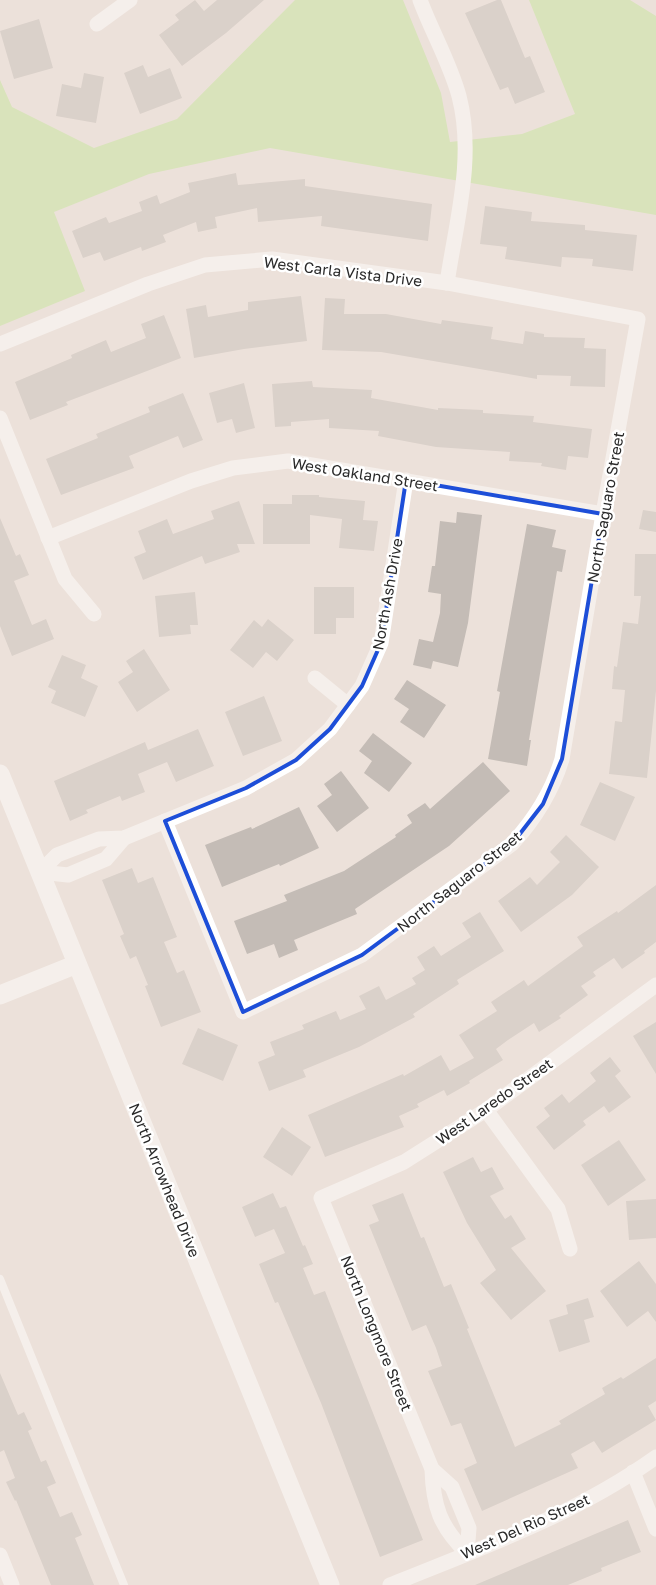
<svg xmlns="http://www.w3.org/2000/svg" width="656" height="1585" viewBox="0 0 656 1585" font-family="'Golos Text',sans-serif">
	<rect width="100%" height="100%" fill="#ece1da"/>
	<path fill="#c1e594" d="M295 0H403L441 93 450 142 522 134 575 114 529 0H630L656 16V215L270 148 149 174 54 212 85 291 0 326V80L12 107 94 148 177 119Z"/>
	<g fill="#c4bcb6">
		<path d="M195 0 204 11 217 0H264L226 33 182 66 159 35 179 20 175 15Z"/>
		<path d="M497 0H501L525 58 530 56 545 92 515 104 508 87 500 90 465 13Z"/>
		<path d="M39 19 53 68 14 79 0 31Z"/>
		<path d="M143 65 148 77 170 68 182 98 140 114 124 73Z"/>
		<path d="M84 73 104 77 96 123 56 116 62 84 81 88Z"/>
		<path d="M236 173 238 185 305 179V186L432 204 428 241 321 226 322 216 258 222 257 208 215 217 217 228 198 232 196 222 163 235 166 242 142 251 141 247 104 261 100 252 83 258 72 231 106 217 109 223 142 211 139 202 157 195 160 204 190 192 188 183Z"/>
		<path d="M485 206 532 212 531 221 585 225V230L637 235 633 271 592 266 593 259 562 257 561 267 505 259 507 247 480 244Z"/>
		<path d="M301 296 307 341 244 349 194 358 186 309 206 305 208 317 248 310V302Z"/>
		<path d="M325 298 345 299 344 314H386L441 324 442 320 493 327 491 339 523 344 525 331 544 334V337L585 338 584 348 606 349 605 387 570 386 571 376 537 375V379L381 352 322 350Z"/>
		<path d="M164 315 181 358 66 402 68 405 30 420 15 382 72 358 71 355 106 340 111 352 146 338 141 324Z"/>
		<path d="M312 381 313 387 372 390 371 398 438 410V408L483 410V413L534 416 533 422 592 429 588 458 568 456 566 470 541 466 542 463 509 461 510 452 436 447 378 436 379 431 329 428V419L291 422V426L275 427 272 384Z"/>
		<path d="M244 383 255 428 236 433 232 419 217 423 209 393Z"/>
		<path d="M183 393 203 440 183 448 178 436 129 456 134 468 61 495 46 459 98 438 96 434 150 412 148 407Z"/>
		<path d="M292 495H319V497L365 501 363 520 378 521 374 551 339 548 342 519 310 515V544H263V504H292Z"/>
		<path d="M239 501 255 544H237L240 552 205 564 202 556 143 580 134 557 146 552 138 531 167 519 173 534 214 519 211 511Z"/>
		<path d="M643 510 656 512V532L639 529Z"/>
		<path d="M457 512 482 515 468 623 458 667 433 661 431 669 413 665 419 639 433 642 440 613 441 594 428 592 432 566H435L440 521 456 523Z"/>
		<path d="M0 518 16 556 20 554 29 575 14 581 32 625 46 619 54 639 12 656 0 626Z"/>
		<path d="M527 524 556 530 552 547 566 550 562 572 557 571 529 740H531L527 766 488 759 500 692 497 691Z"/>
		<path d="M635 554H656V691L647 778 609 774 615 721 622 722 625 690 612 689 614 666 617 667 623 622 638 624 641 596H634Z"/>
		<path d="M314 587H354V618H336V634H314Z"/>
		<path d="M195 592 198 625H190L191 634 159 637 155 596Z"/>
		<path d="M268 619 294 640 277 661 266 652 253 668 230 650 254 620 262 627Z"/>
		<path d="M144 649 170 690 137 712 118 682 133 672 126 661Z"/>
		<path d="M62 655 86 665 81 678 98 686 85 717 51 703 56 691 48 687Z"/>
		<path d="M407 680 446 705 424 738 400 722 409 709 394 699Z"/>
		<path d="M264 696 282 741 243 756 225 712Z"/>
		<path d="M198 729 214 766 176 782 167 762 138 774 145 792 122 801 120 796 86 810 88 813 70 821 54 781 145 742 148 750Z"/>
		<path d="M373 733 412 763 389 792 364 773 372 761 359 751Z"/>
		<path d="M483 762 510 791 449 846 355 909 357 914 294 940 298 950 279 958 274 944 247 954 234 921 287 901 284 895 344 871 396 837 395 835 412 823 407 815 425 803 430 809Z"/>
		<path d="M341 771 369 808 337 832 317 806 332 795 324 784Z"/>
		<path d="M600 782 635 797 615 841 580 825Z"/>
		<path d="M299 807 319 848 280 866 279 864 222 887 205 845 251 827 252 829Z"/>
		<path d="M566 835 599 867 572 895 521 932 498 901 530 877 537 885 560 862 550 852Z"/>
		<path d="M132 868 138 883 153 877 177 937 164 942 177 973 184 970 201 1012 161 1027 145 986 148 985 136 956 130 959 120 936 124 934 102 880Z"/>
		<path d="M656 885V942L644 951 645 953 622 969 614 958 593 972 596 976 581 986 588 995 559 1016 561 1018 539 1032 534 1023 508 1040 496 1049 503 1060 469 1081 470 1083 447 1096 444 1090 417 1104 419 1107 399 1116 404 1127 325 1157 308 1115 403 1074 404 1076 441 1055 450 1071 474 1058 459 1035 497 1011 491 1002 524 980 528 986 583 946 577 937 617 911 618 913Z"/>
		<path d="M480 912 504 951 457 980 459 984 413 1014 415 1017 359 1047 303 1070 306 1077 269 1091 258 1062 275 1055 270 1042 304 1029 302 1025 336 1011 340 1020 366 1009 359 996 379 986 386 1000 416 984 412 978 425 970 417 957 434 946 441 956 471 937 462 923Z"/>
		<path d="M656 1022V1074L633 1036Z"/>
		<path d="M198 1028 238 1045 223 1081 182 1064Z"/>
		<path d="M610 1057 621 1071 615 1076 631 1097 609 1113 604 1106 583 1121 586 1125 554 1150 536 1127 550 1116 544 1108 562 1094 569 1103 596 1081 590 1073Z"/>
		<path d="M282 1127 311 1147 292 1176 263 1157Z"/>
		<path d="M619 1140 646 1180 608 1206 581 1165Z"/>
		<path d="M473 1157 481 1172 492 1167 504 1189 490 1196 505 1219 511 1215 526 1239 511 1248 546 1291 511 1320 480 1283 496 1270 467 1223 443 1172Z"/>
		<path d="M273 1193 280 1208 286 1206 303 1246 305 1245 313 1264 303 1268 314 1295 325 1291 423 1540 380 1557 321 1403 278 1302 275 1303 259 1264 285 1253 274 1229 255 1237 242 1207Z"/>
		<path d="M403 1193 421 1238 424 1237 444 1287 451 1284 469 1328 467 1329 515 1447 561 1424 559 1421 605 1394 602 1388 621 1377 623 1379 656 1358V1401L648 1406 656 1420 602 1453 594 1441 571 1454 578 1468 482 1511 464 1469 477 1463 461 1423 451 1426 428 1371 442 1366 436 1348 426 1325 412 1331 369 1225 379 1221 372 1205Z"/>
		<path d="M656 1199V1238L629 1240 626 1201Z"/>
		<path d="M639 1261 656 1284V1322L648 1311 627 1327 600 1291Z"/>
		<path d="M588 1298 594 1317 584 1320 590 1342 559 1352 549 1320 568 1314 566 1305Z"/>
		<path d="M0 1373 18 1415 24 1412 32 1429 28 1431 41 1462 46 1460 56 1483 47 1487 60 1517 72 1512 82 1535 75 1538 94 1585H51L16 1500 15 1501 6 1482 15 1478 4 1450 0 1452Z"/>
		<path d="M628 1520 641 1552 601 1568 602 1571 568 1585H475Z"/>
	</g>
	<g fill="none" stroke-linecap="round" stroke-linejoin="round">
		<path stroke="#fff" stroke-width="8" d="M0 1279 124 1585"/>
		<g stroke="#fff" stroke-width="15">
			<path d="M420 0C432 32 450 63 459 96 475 158 456 222 447 283"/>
			<path d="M97 24 130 0"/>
			<path d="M0 344 148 284 205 265 272 259 447 283 638 319 603 514 562 759C552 792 535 819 512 844L362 955 243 1012 165 821"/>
			<path d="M0 418 65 579 94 614"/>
			<path d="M48 538 191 481 233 468 288 461 603 514"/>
			<path d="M315 678 348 705"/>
			<path d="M40 872 57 855 99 839 124 838 246 788 296 760 330 729 362 686 381 643 406 480"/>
			<path d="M40 872 68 875 106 859 124 838"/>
			<path d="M486 1110 558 1209 570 1249"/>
			<path d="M432 1469 452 1487 469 1528 467 1553"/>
			<path d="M633 1472 656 1529"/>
			<path d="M467 1553C440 1527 433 1506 432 1469L321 1198 404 1162 486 1110 656 985"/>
			<path d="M0 1555 12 1585"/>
			<path d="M390 1585C481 1548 575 1515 656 1457"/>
		</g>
		<g stroke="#fff" stroke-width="19">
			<path d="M0 774 330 1585"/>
			<path d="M0 995 77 964"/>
		</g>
	</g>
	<path d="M0 0H656V1585H0ZM406 480 603 514 562 759 543 804 512 844 362 955 243 1012 165 821 246 788 296 760 330 729 362 686 381 643Z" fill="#ece1da" fill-opacity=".55" fill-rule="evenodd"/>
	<path fill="none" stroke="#1d4ed8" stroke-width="4" stroke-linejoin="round" d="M406 480 603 514 562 759 543 804 512 844 362 955 243 1012 165 821 246 788 296 760 330 729 362 686 381 643Z"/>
	<g text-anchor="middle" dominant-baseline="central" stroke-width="5" stroke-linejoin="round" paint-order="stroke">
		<g font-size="15" fill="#292929" stroke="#fff">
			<text transform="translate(343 271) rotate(7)">West Carla Vista Drive</text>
			<text transform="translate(365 474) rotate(9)">West Oakland Street</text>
			<text transform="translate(605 507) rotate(-80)">North Saguaro Street</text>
			<text transform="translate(387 594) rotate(-80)">North Ash Drive</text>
			<text transform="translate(459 881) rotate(-38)">North Saguaro Street</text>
			<text transform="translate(494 1101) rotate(-35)">West Laredo Street</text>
			<text transform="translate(165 1180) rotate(68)">North Arrowhead Drive</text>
			<text transform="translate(377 1333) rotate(68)">North Longmore Street</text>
			<text transform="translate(525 1526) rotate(-24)">West Del Rio Street</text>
		</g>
	</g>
</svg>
